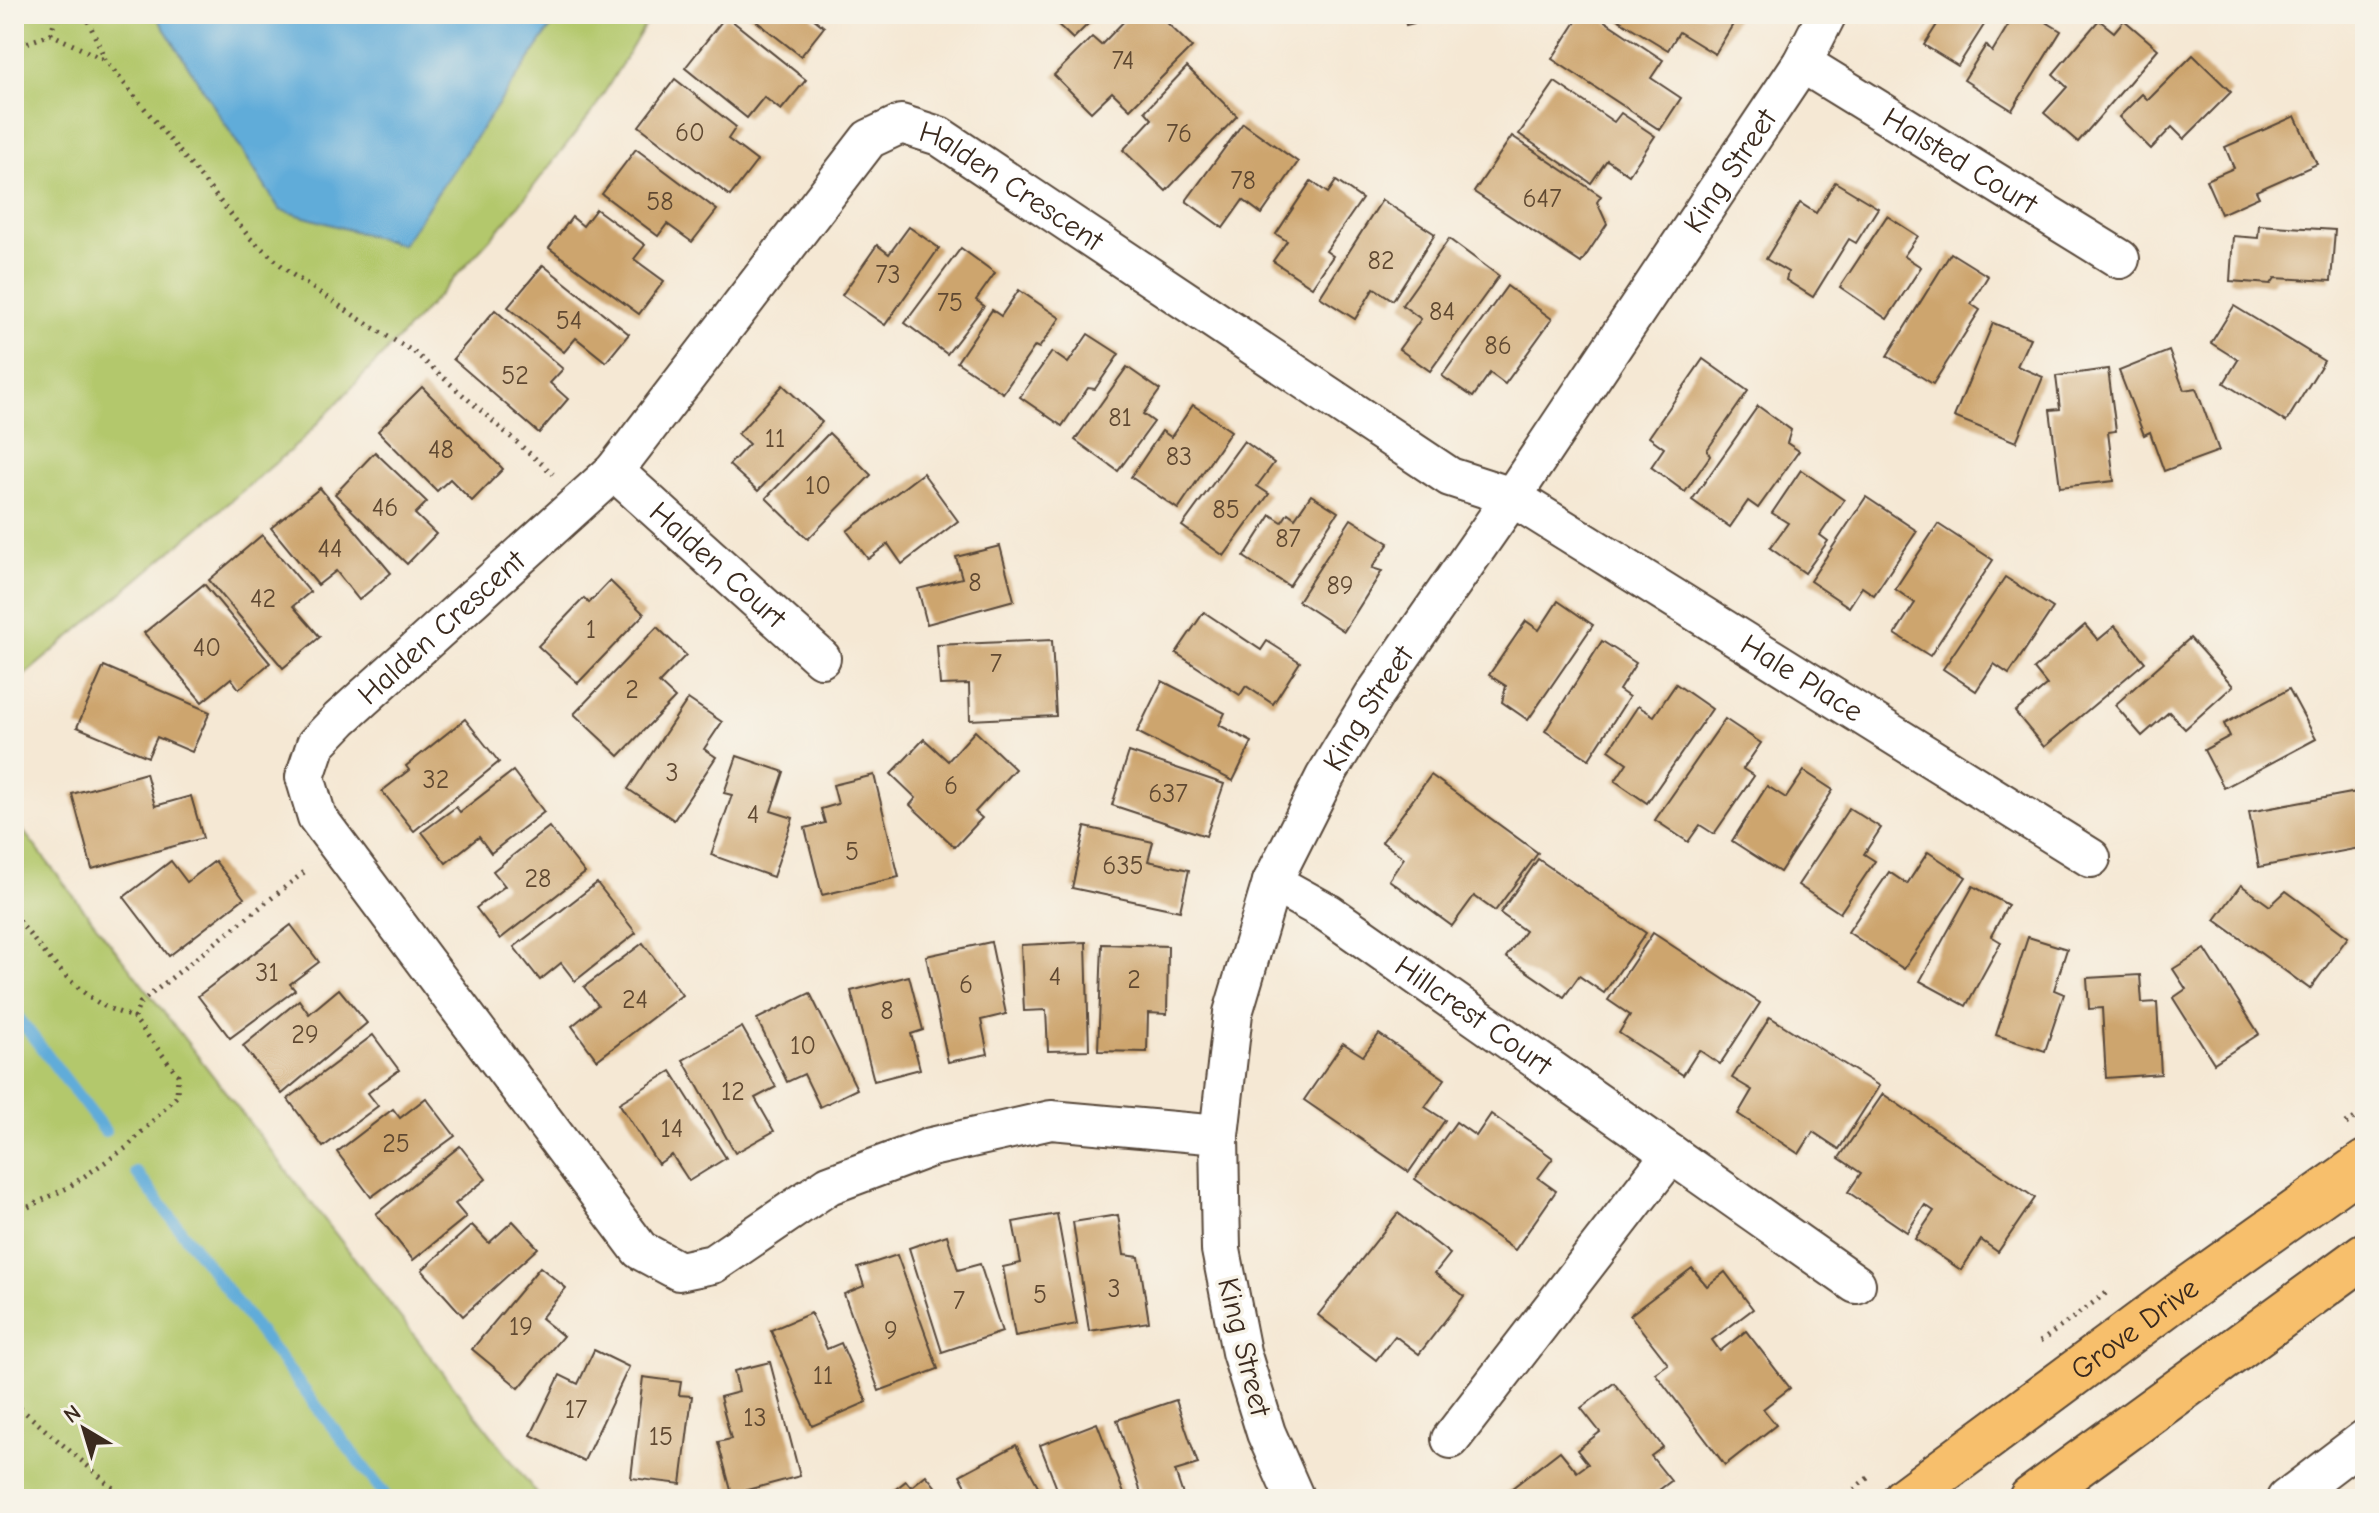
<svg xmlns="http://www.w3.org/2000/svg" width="2379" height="1513" viewBox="0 0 2379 1513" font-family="'Comic Neue',sans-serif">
	<rect width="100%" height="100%" fill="#f7f3e8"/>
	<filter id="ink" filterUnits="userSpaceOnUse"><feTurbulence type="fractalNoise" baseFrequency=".0125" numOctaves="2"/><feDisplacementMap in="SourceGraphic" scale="16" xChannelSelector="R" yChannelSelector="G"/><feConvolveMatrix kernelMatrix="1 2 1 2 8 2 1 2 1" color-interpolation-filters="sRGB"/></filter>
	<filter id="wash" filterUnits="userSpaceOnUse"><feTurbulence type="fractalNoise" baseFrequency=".006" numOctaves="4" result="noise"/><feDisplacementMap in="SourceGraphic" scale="32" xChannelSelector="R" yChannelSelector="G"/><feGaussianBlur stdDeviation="1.8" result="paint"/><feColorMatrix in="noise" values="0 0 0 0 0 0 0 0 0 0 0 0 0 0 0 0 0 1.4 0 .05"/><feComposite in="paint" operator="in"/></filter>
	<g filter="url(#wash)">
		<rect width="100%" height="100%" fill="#f5e8d4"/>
		<g fill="#b3c86c" stroke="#777945" stroke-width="2">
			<path d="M14 14H652L595 108 508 219 417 319 299 443 14 684Z"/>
			<path d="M14 819 541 1499H14Z"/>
		</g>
		<path fill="#60acd9" stroke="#4e6b7c" stroke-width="2" d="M155 14H560L402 245 280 210Z"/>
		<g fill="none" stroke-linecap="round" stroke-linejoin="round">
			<g stroke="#60acd9" stroke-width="12">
				<path d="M14 1012 105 1131"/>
				<path d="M136 1172 388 1499"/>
			</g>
		</g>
		<g id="blocks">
			<g fill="#cda56e">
				<path d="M747 14H808L824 27 801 56Z"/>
				<path d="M1047 14H1098L1073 39Z"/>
				<path d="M1131 14H1158L1192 47 1130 109 1112 92 1091 112 1054 75 1092 37 1101 45Z"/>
				<path d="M1403 14H1445V15L1406 25Z"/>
				<path d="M1581 14H1594L1663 60 1651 78 1681 98 1660 130 1552 59Z"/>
				<path d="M1609 14H1735L1738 16 1715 54 1679 32 1668 50Z"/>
				<path d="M1924 14H1991L1958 66 1924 45 1938 23Z"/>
				<path d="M2015 14H2033L2061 31 2012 110 1964 80 1986 45 1992 52Z"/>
				<path d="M726 16 806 80 781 110 764 97 747 118 685 68Z"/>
				<path d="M2099 20 2114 32 2124 20 2158 49 2078 142 2044 113 2067 87 2053 74Z"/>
				<path d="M2193 55 2231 92 2184 139 2172 127 2151 149 2119 117 2142 94 2148 100Z"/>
				<path d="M1187 67 1237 116 1166 191 1123 150 1152 119 1145 111Z"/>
				<path d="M675 79 736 127 728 139 757 161 730 196 639 126Z"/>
				<path d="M1555 82 1614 122 1621 113 1655 136 1629 175 1607 160 1591 183 1519 134Z"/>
				<path d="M2295 116 2317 164 2256 191 2259 197 2221 214 2206 180 2234 168 2225 147Z"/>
				<path d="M1243 123 1298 162 1262 214 1243 200 1223 228 1186 201Z"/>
				<path d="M1512 136 1601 196 1597 202 1607 224 1581 263 1474 192Z"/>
				<path d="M636 149 717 210 692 242 667 224 658 236 602 194Z"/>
				<path d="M1311 181 1328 193 1336 181 1362 199 1326 251 1333 256 1312 287 1273 261 1287 241 1276 234Z"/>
				<path d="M1835 182 1878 208 1856 243 1849 239 1813 297 1786 280 1788 272 1766 259 1800 203 1816 213Z"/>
				<path d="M1382 200 1435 234 1393 300 1374 288 1355 319 1320 297Z"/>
				<path d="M596 209 645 245 634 259 664 281 639 314 549 248 572 217 583 226Z"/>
				<path d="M1887 216 1918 236 1904 256 1921 267 1887 319 1840 287Z"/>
				<path d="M2259 225 2335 230 2331 281 2275 278 2271 284 2230 281 2233 236 2258 238Z"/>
				<path d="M909 227 939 248 885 325 842 295 877 245 889 254Z"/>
				<path d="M1449 239 1499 276 1430 371 1399 349 1421 319 1402 305Z"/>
				<path d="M961 248 995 273 976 300 984 306 947 354 905 323Z"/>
				<path d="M1951 253 1988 276 1971 304 1980 310 1933 384 1887 356Z"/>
				<path d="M543 265 629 334 606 362 576 338 564 352 508 307Z"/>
				<path d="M1507 286 1552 319 1505 384 1490 373 1473 397 1442 376Z"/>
				<path d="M1019 290 1060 318 1039 348 1035 346 1003 393 957 362 992 310 1001 316Z"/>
				<path d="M2234 306 2324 361 2286 422 2224 383 2238 360 2211 343Z"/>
				<path d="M495 310 563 369 550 383 568 399 539 433 453 359Z"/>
				<path d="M1993 323 2030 338 2017 366 2043 377 2016 442 1954 417Z"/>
				<path d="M1088 334 1119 354 1095 389 1088 388 1062 426 1020 397 1052 352 1068 363Z"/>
				<path d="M2169 351 2184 390 2196 388 2219 451 2164 471 2150 432 2144 435 2119 371Z"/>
				<path d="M1703 359 1748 391 1707 450 1710 456 1685 492 1651 467 1664 448 1649 437Z"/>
				<path d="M1127 367 1160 390 1143 414 1154 422 1118 471 1075 440Z"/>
				<path d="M2108 369 2116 431 2108 432 2114 481 2060 487 2050 410 2060 409 2056 376Z"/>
				<path d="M783 385 822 422 758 491 729 465 749 444 738 434Z"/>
				<path d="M422 387 503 469 472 501 450 479 437 491 378 431Z"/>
				<path d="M1193 405 1231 431 1178 509 1131 477 1162 431 1171 437Z"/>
				<path d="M1758 406 1791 430 1787 443 1799 451 1758 508 1748 501 1730 527 1692 500Z"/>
				<path d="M829 433 871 475 808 539 766 498Z"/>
				<path d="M1244 441 1274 463 1257 486 1269 494 1224 556 1182 526Z"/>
				<path d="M375 452 427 502 415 514 436 534 407 564 335 494Z"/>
				<path d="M1801 470 1844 500 1820 535 1828 541 1805 573 1770 548 1788 523 1772 513Z"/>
				<path d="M923 473 958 521 902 564 888 544 868 559 847 531Z"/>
				<path d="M320 488 391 573 359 600 336 571 318 585 271 528Z"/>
				<path d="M1311 495 1338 512 1289 586 1244 557 1271 515 1282 522 1288 513 1295 518Z"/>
				<path d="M1866 497 1917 531 1874 595 1862 587 1849 607 1810 581Z"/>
				<path d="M1351 519 1389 543 1372 568 1382 571 1344 631 1298 601Z"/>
				<path d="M1938 524 1993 560 1930 656 1895 634 1915 603 1895 589Z"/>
				<path d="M262 535 310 592 293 606 320 637 283 668 209 580Z"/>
				<path d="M1000 546 1014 600 927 624 918 589 962 578 956 557Z"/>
				<path d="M2005 577 2053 608 2009 674 1994 664 1976 691 1943 669Z"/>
				<path d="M610 581 644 614 578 683 538 646 584 598 589 603Z"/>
				<path d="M204 584 270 663 239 689 231 678 202 702 144 633Z"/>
				<path d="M1558 601 1593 625 1528 720 1502 702 1506 686 1489 675 1526 621 1539 630Z"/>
				<path d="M1204 612 1261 650 1267 641 1300 662 1273 704 1246 686 1240 695 1176 653Z"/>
				<path d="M2085 625 2098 640 2115 626 2145 662 2044 747 2015 712 2047 685 2034 669Z"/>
				<path d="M657 627 686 655 659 683 675 698 619 756 574 714Z"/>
				<path d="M2190 638 2233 686 2185 729 2169 712 2142 736 2115 705Z"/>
				<path d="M1052 640 1056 716 970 720 969 684 940 685 937 645Z"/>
				<path d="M1602 641 1636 663 1619 690 1629 697 1589 759 1545 731Z"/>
				<path d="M104 666 210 712 192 752 157 737 148 757 77 727Z"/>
				<path d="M1162 681 1225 713 1219 725 1252 742 1233 781 1137 732Z"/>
				<path d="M1676 684 1712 709 1647 803 1615 781 1627 763 1609 750 1638 706 1654 716Z"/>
				<path d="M2289 689 2316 739 2224 788 2204 750 2230 736 2224 724Z"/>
				<path d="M688 699 722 722 704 749 716 757 674 820 628 789Z"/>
				<path d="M465 719 499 762 414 831 382 791 409 770 406 766Z"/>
				<path d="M1725 719 1761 743 1743 769 1754 776 1714 834 1700 825 1688 842 1655 820Z"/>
				<path d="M975 731 1015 769 975 812 982 818 955 847 910 805 916 798 891 774 924 739 948 761Z"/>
				<path d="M1129 752 1224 784 1206 836 1112 805Z"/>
				<path d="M737 756 784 772 771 811 793 818 773 877 711 855 732 795 724 793Z"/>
				<path d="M513 771 544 812 491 853 479 837 446 863 422 832 456 807 460 812Z"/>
				<path d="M1804 771 1833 790 1780 872 1732 841 1767 786 1786 798Z"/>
				<path d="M146 773 155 806 191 796 203 838 92 869 72 794Z"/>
				<path d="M874 775 899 877 822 895 805 828 825 823 821 809 838 804 833 785Z"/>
				<path d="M1431 775 1538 853 1495 911 1474 896 1452 926 1389 880 1404 858 1382 842Z"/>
				<path d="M2357 792 2365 847 2259 867 2249 812Z"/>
				<path d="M1849 808 1881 828 1864 854 1875 861 1840 913 1798 885Z"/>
				<path d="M549 827 585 873 500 939 476 908 505 886 493 871Z"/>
				<path d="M1085 827 1153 842 1148 861 1189 870 1180 911 1072 888Z"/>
				<path d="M1928 852 1966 877 1904 969 1848 932 1889 872 1907 884Z"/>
				<path d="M1538 859 1646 933 1604 993 1579 976 1564 997 1506 957 1525 931 1500 913Z"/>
				<path d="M171 861 187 882 215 861 244 898 169 956 124 897Z"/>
				<path d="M597 883 636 933 575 981 561 963 540 980 514 947Z"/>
				<path d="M2241 885 2270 906 2286 891 2348 937 2310 989 2215 920Z"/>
				<path d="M1973 886 2008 905 1991 936 2001 942 1966 1006 1920 981Z"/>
				<path d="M291 925 319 962 290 984 295 990 230 1038 198 996Z"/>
				<path d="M1653 933 1760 1003 1720 1064 1699 1050 1683 1075 1619 1033 1630 1015 1608 1000Z"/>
				<path d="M2028 937 2067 949 2054 990 2064 994 2045 1051 1996 1035Z"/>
				<path d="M991 942 1006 1014 981 1020 988 1054 948 1062 926 956Z"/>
				<path d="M1086 942 1089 1050 1048 1051 1046 1010 1024 1011 1021 945Z"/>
				<path d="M643 943 682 995 597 1060 572 1026 598 1005 584 987Z"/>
				<path d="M1102 944 1168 946 1167 1014 1148 1013 1147 1052 1098 1051Z"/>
				<path d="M2205 949 2259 1034 2214 1063 2173 998 2186 989 2173 969Z"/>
				<path d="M2140 975 2142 1003 2157 1002 2161 1074 2106 1078 2102 1008 2089 1009 2087 978Z"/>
				<path d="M909 976 923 1030 911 1034 920 1069 874 1081 851 991Z"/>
				<path d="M339 989 367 1023 282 1094 243 1046 299 1000 309 1014Z"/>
				<path d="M810 993 857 1089 820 1107 804 1074 787 1082 757 1019Z"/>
				<path d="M1770 1017 1879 1086 1839 1149 1813 1132 1799 1154 1738 1114 1752 1090 1732 1078Z"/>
				<path d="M742 1027 776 1087 755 1098 774 1131 735 1153 683 1060Z"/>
				<path d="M1379 1034 1445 1079 1425 1107 1445 1120 1409 1172 1304 1100 1343 1043 1363 1056Z"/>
				<path d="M373 1035 399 1070 368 1093 378 1106 323 1147 288 1099Z"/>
				<path d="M671 1071 726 1158 689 1181 672 1155 658 1164 619 1103Z"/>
				<path d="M1883 1094 2035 1198 1998 1252 1981 1240 1961 1270 1915 1239 1934 1211 1925 1205 1907 1232 1848 1192 1861 1173 1839 1158Z"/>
				<path d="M426 1098 455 1136 371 1197 337 1152 393 1109 400 1118Z"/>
				<path d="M1491 1114 1553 1158 1538 1178 1556 1191 1515 1250 1415 1179 1456 1122 1476 1136Z"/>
				<path d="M460 1146 486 1179 455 1204 466 1217 413 1260 376 1214Z"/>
				<path d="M1398 1213 1450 1254 1435 1273 1464 1296 1419 1354 1395 1336 1376 1360 1318 1315Z"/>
				<path d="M1057 1214 1077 1324 1015 1336 1003 1267 1021 1263 1013 1222Z"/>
				<path d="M1118 1215 1124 1255 1139 1257 1149 1322 1089 1331 1073 1222Z"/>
				<path d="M513 1221 538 1248 463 1316 422 1270 472 1225 489 1243Z"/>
				<path d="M947 1235 958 1270 980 1264 1002 1332 942 1352 909 1248Z"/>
				<path d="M897 1255 938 1369 879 1391 844 1294 864 1286 858 1268Z"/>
				<path d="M540 1267 566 1288 541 1318 563 1336 519 1388 472 1349Z"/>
				<path d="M1692 1268 1707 1286 1725 1272 1753 1309 1712 1340 1720 1351 1746 1331 1790 1388 1763 1409 1776 1425 1725 1465 1655 1373 1668 1364 1630 1315Z"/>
				<path d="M811 1313 827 1349 841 1343 867 1402 812 1426 771 1330Z"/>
				<path d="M594 1350 629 1367 584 1461 531 1435 560 1375 578 1384Z"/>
				<path d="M770 1362 800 1476 732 1494 718 1442 731 1439 720 1397 739 1392 734 1371Z"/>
				<path d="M643 1377 681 1382 679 1395 692 1396 681 1484 631 1478Z"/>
				<path d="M1614 1383 1663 1447 1651 1456 1671 1481 1647 1499H1498L1560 1451 1577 1472 1588 1464 1577 1450 1600 1432 1581 1408Z"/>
				<path d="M1176 1400 1198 1464 1175 1471 1184 1498 1143 1499 1117 1420Z"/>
				<path d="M1097 1423 1126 1499H1061L1040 1445Z"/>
				<path d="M1016 1445 1045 1499H973L960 1475Z"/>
				<path d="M926 1475 945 1499H883L906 1481 911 1487Z"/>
			</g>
		</g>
	</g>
	<g filter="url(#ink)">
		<use href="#blocks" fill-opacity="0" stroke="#574639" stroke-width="2"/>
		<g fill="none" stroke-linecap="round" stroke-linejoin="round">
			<defs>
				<g id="minor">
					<path id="s1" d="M1802 63 2120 259"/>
					<path id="s2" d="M614 471 821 658"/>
					<path id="s3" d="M1272 882 1328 913 1856 1284"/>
					<path id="s4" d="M1219 1135 1051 1120 931 1147 829 1185 713 1264 679 1271 640 1250 317 817 305 777 316 744 340 719 614 471 869 139 901 124 939 136 1450 477 1512 497 2091 858"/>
					<path d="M1451 1439 1671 1154"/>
					<path id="s5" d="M1295 1499 1266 1433 1241 1352 1221 1250 1219 1135 1233 1013 1272 882 1325 777 1375 694 1512 497 1802 63 1827 14"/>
					<path d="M2286 1499 2365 1439"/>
				</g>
				<g id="major">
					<path id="s6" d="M1905 1499 2181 1294 2365 1163"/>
					<path d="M2031 1499 2365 1255"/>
				</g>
			</defs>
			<use href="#minor" stroke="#574639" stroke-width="42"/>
			<use href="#major" stroke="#574639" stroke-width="48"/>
			<g stroke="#574639" stroke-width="5" stroke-dasharray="2 6" stroke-linecap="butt">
				<path d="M85 14 106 61 250 238 290 273 370 326 414 352 553 474"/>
				<path d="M51 34 56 14"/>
				<path d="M14 51 29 42 51 34 106 61"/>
				<path d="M14 915C39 946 68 986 104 1006 114 1011 125 1014 134 1018"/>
				<path d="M2346 1124 2365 1111"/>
				<path d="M14 1214 67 1188 126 1148 177 1096 178 1075 134 1018 140 1003 308 869"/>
				<path d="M2040 1342 2109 1291"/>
				<path d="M14 1403 126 1499"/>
				<path d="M1841 1499 1869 1477"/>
			</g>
			<use href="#minor" stroke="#fff" stroke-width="38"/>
			<use href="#major" stroke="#f7bf6c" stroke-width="44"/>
		</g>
	</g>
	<g text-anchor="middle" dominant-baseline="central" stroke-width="7" stroke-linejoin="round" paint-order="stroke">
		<g font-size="26" fill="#604932">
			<text x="1123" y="61">74</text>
			<text x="690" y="133">60</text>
			<text x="1179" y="134">76</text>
			<text x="1243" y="181">78</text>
			<text x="1542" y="199">647</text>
			<text x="660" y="202">58</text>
			<text x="1381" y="261">82</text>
			<text x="888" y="275">73</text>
			<text x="950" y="303">75</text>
			<text x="1442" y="312">84</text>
			<text x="569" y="321">54</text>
			<text x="1498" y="346">86</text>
			<text x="515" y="376">52</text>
			<text x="1120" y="418">81</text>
			<text x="775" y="439">11</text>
			<text x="441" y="450">48</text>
			<text x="1179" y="457">83</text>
			<text x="818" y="486">10</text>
			<text x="385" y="508">46</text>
			<text x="1226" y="510">85</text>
			<text x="1288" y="539">87</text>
			<text x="330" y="549">44</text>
			<text x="975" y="583">8</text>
			<text x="1340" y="586">89</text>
			<text x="263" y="599">42</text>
			<text x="591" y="630">1</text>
			<text x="207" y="648">40</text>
			<text x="996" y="664">7</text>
			<text x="632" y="690">2</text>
			<text x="672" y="773">3</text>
			<text x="436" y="780">32</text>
			<text x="951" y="786">6</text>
			<text x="1168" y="794">637</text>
			<text x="753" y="815">4</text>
			<text x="852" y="852">5</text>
			<text x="1123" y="866">635</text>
			<text x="538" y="879">28</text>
			<text x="267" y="973">31</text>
			<text x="1055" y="977">4</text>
			<text x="1134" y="980">2</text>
			<text x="966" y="985">6</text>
			<text x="635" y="1000">24</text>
			<text x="887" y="1011">8</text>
			<text x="305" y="1035">29</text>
			<text x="803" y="1046">10</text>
			<text x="733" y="1092">12</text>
			<text x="672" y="1129">14</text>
			<text x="396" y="1144">25</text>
			<text x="1114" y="1289">3</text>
			<text x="1040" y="1295">5</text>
			<text x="959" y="1301">7</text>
			<text x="521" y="1327">19</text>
			<text x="891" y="1331">9</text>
			<text x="823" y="1376">11</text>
			<text x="576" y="1410">17</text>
			<text x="755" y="1418">13</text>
			<text x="661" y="1437">15</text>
		</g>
		<g font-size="30" fill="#3b2a1e" stroke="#f7f3e8">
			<text stroke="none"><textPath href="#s1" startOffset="186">Halsted Court</textPath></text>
			<text stroke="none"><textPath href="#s5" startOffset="1482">King Street</textPath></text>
			<text stroke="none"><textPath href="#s4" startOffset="2222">Halden Crescent</textPath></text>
			<text stroke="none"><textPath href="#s2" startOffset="140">Halden Court</textPath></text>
			<text stroke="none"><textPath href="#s4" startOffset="1408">Halden Crescent</textPath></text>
			<text stroke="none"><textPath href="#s4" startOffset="3156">Hale Place</textPath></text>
			<text stroke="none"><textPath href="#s5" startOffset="834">King Street</textPath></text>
			<text stroke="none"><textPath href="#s3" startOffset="242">Hillcrest Court</textPath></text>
			<text stroke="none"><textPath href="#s6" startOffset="286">Grove Drive</textPath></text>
			<text transform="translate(1244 1347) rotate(76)">King Street</text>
		</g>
	</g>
	<rect width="2379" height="1513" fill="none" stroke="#f7f3e8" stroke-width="48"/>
	<g transform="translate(84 1429) rotate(322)" stroke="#f7f3e8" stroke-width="6" paint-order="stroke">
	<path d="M0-6L14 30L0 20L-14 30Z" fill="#3b2a1e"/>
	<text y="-12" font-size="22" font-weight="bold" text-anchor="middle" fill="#3b2a1e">N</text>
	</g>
</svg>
